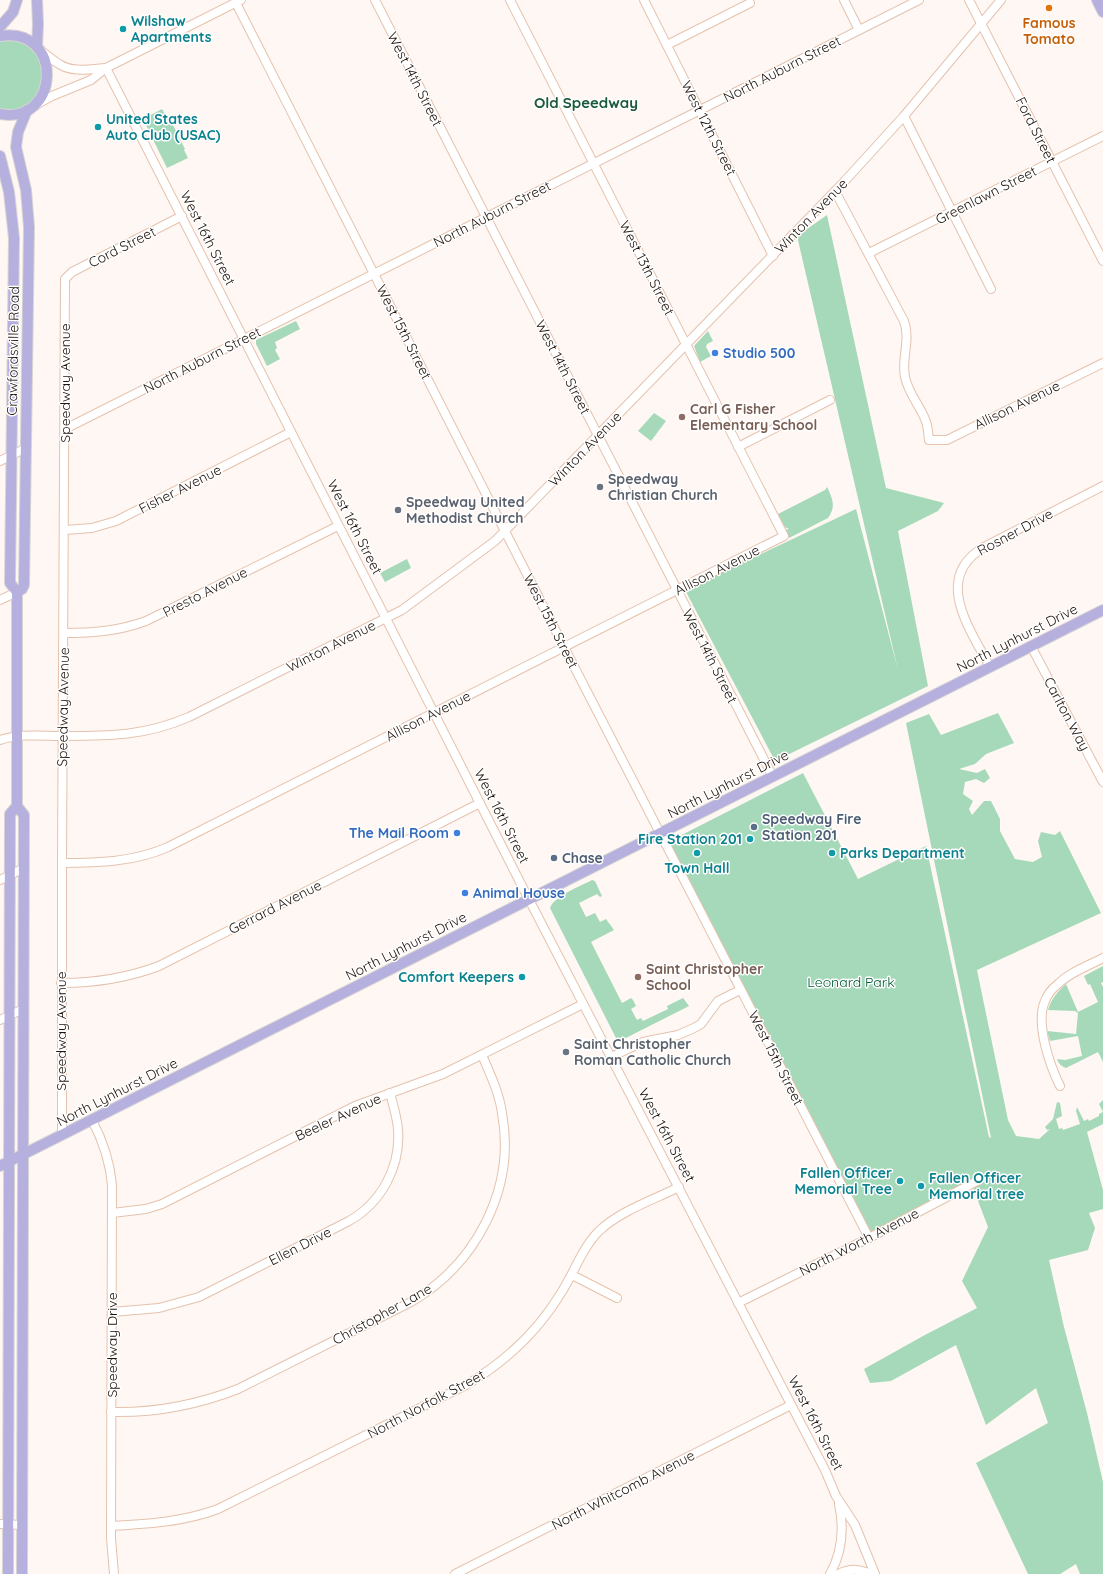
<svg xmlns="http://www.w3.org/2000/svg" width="1103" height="1574" viewBox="0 0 1103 1574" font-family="Quicksand,sans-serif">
	<rect width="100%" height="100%" fill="#fff7f3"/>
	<g fill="#a6d9b9">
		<path d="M0 36 28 40 48 71 32 107 0 114Z"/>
		<path d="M162 109 166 116 168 115 185 149 184 150 188 158 167 168 143 119Z"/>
		<path d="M827 215 886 488 944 503 938 511 898 531 928 686 775 761 685 590 856 509 898 670 797 236Z"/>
		<path d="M296 321 300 329 275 342 277 348 275 350 280 359 267 366 256 344V340Z"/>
		<path d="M708 331 713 341 707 344 706 347 711 356 700 362 694 346Z"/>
		<path d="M654 413 666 421 651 441 638 431Z"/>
		<path d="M827 487C833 499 836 507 828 518L789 538 785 530 789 529 785 527 778 514 825 490Z"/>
		<path d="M407 559 411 568 385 582 380 573Z"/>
		<path d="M998 713 1014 743 986 754 975 764 959 769 977 773 985 769 990 778 984 783 976 779 965 782 963 794 973 801 969 809 972 815 984 801H991L1000 819V831L1015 859 1033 862 1042 857 1038 841 1041 832 1055 835 1060 831 1101 913 977 970 1008 1120 1016 1136 1039 1139 1050 1129 1047 1130 1045 1127 1053 1119 1057 1102 1060 1103 1062 1116 1056 1119 1059 1129 1062 1128 1063 1130 1080 1124 1076 1111 1077 1107 1084 1121 1088 1119 1089 1121 1099 1116V1114L1103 1112 1099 1104 1103 1100V1124L1087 1132 1103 1190V1209L1089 1213 1095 1228 1088 1250 1049 1260 1064 1327 1087 1413 1103 1482V1574H1080L1076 1564 1060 1574H1028L976 1463 1048 1423 1036 1388 986 1425 956 1345 891 1381 870 1383 864 1369 923 1336 977 1308 962 1281 988 1227 973 1188 976 1186 869 1238 666 843 803 773 858 879 926 846 989 1137 991 1138 906 723 929 714 941 735Z"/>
		<path d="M592 880 595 881 602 896 600 897 597 894 579 903 586 917 595 913 600 922 606 919 614 930 591 942 622 1003 631 998 633 1000 636 1006 631 1009 637 1020 641 1018 643 1021 668 1009 667 1006 683 998 689 1006 618 1042 550 908C554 896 581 886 592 880Z"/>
		<path d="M1103 966V982L1101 983 1103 987V1062L1098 1052 1066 1068C1061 1066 1059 1064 1057 1059L1065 1060 1082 1056 1078 1036 1050 1041 1047 1031 1076 1034 1078 1013 1075 1011 1048 1010C1051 999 1058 991 1066 984L1078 1012 1098 1002 1090 984 1088 985 1084 976Z"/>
	</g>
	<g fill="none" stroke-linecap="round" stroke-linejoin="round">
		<defs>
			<g id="minor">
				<path d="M375 0 773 777"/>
				<path d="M644 0 773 256"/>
				<path d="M844 0 859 30"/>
				<path d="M969 0 1103 261"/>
				<path d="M236 3 564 647 869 1238"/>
				<path d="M667 45 750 3"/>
				<path d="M39 49C46 54 52 60 59 64 73 73 90 69 106 68"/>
				<path d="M106 68 522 886 825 1470 836 1496 855 1525 875 1574"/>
				<path d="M34 106 52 96 91 80 106 68 241 0"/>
				<path d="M904 116 991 289"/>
				<path d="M835 191 904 321C911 340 901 358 905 377 908 392 919 405 925 419 928 425 928 433 929 440H947L1103 363"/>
				<path d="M869 253 1103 136"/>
				<path d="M65 429 919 0"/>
				<path d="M738 447 830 400"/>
				<path d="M0 461 26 448"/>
				<path d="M65 530 92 528 116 521 291 432"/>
				<path d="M0 600 17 592"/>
				<path d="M64 633C93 633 119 631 146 621L338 526"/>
				<path d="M1031 646 1103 782"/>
				<path d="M990 667C970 629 932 578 984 547L1103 486"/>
				<path d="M0 740C21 733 42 736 64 736 110 736 145 736 189 717L402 610 495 541 842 184 904 116 1001 0"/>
				<path d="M62 863C98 863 134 862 168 847L784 536 510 0"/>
				<path d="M0 880 24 868"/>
				<path d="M61 983C95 983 127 978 159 966L480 803"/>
				<path d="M0 1020 23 1009"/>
				<path d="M611 1057 643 1042 678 1035 694 1028 701 1024 718 1001 740 990"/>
				<path d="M1060 1086C1050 1066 1035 1023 1045 1001 1047 995 1053 988 1058 984 1070 972 1088 966 1103 958"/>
				<path d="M92 1120C103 1141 110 1161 112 1185L111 1538 114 1574"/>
				<path d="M62 1135V863L65 279 72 272 182 216"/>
				<path d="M112 1213 146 1209 162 1204 355 1106 443 1074 583 1004"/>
				<path d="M572 1275 617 1298"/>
				<path d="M738 1303 869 1238 979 1180"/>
				<path d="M112 1312 159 1308 199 1297 349 1221C381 1203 401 1167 398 1129 397 1117 393 1105 390 1093"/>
				<path d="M111 1412C155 1413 197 1405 238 1389L411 1302C476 1264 516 1189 502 1113 499 1092 490 1074 482 1055"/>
				<path d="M0 1524 22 1525"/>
				<path d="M111 1526C148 1524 183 1522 218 1509L466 1385C505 1362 538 1331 561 1293 574 1273 582 1248 599 1231 620 1211 653 1200 679 1187"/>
				<path d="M455 1574 791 1405"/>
				<path d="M830 1574C842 1553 844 1528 839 1504"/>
				<path d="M838 1574C853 1567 858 1570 873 1574"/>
			</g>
			<g id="major">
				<path d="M1097 0 1103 12"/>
				<path d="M0 27 13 12 17 0"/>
				<path d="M0 36C65 26 60 126 0 114"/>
				<path d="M37 47 38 24 37 0"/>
				<path d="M0 156 9 192 14 238 10 583 17 592V806L24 815 22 1574"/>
				<path d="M17 592 22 589 24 585 29 227 26 190 16 147 18 132 27 110"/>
				<path d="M0 1166 1103 610"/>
				<path d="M8 1574 10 814 17 806"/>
			</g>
		</defs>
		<use href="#minor" stroke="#e5c2ad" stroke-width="10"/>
		<use href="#major" stroke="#d7d5d3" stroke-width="12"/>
		<use href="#minor" stroke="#fff" stroke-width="8"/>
		<use href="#major" stroke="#b6b0de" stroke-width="10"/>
	</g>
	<circle fill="#e8710a" stroke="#fff" stroke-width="1.5" cx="1049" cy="8" r="4"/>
	<g fill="#0f9aa8" stroke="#fff" stroke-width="1.5">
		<circle cx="123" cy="29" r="4"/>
		<circle cx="98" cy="127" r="4"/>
		<circle cx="750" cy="839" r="4"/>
		<circle cx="697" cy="853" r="4"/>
		<circle cx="832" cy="853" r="4"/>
		<circle cx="522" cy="977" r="4"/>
		<circle cx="900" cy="1181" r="4"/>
		<circle cx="921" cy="1186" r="4"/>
	</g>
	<g fill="#3f7fe0" stroke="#fff" stroke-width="1.5">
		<circle cx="715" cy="353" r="4"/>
		<circle cx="457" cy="833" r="4"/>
		<circle cx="465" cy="893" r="4"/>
	</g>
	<g fill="#8d6e63" stroke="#fff" stroke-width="1.5">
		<circle cx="682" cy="417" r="4"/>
		<circle cx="638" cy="977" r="4"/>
	</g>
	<g fill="#6b7280" stroke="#fff" stroke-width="1.5">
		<circle cx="600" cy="487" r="4"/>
		<circle cx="398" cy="510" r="4"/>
		<circle cx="566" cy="1052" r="4"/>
	</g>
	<g fill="#5c6f8a" stroke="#fff" stroke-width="1.5">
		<circle cx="754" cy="827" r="4"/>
		<circle cx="554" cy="858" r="4"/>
	</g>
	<g text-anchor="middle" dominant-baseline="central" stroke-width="3" stroke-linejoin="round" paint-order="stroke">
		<g font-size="14" font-weight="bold" fill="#0d838f" stroke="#fff" text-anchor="start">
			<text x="131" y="21">Wilshaw<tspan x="131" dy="16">Apartments</tspan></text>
			<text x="106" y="119">United States<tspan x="106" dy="16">Auto Club (USAC)</tspan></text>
			<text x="742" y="839" text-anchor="end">Fire Station 201</text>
			<text x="840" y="853">Parks Department</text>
			<text x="697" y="868" text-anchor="middle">Town Hall</text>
			<text x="514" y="977" text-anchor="end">Comfort Keepers</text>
			<text x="892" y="1173" text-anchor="end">Fallen Officer<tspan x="892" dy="16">Memorial Tree</tspan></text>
			<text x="929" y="1178">Fallen Officer<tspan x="929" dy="16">Memorial tree</tspan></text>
		</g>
		<g font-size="14" font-weight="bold" fill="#c56008" stroke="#fff">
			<text x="1049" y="23">Famous<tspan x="1049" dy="16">Tomato</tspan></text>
		</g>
		<g font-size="14" fill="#1f130c" stroke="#fff">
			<text transform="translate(782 69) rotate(-27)">North Auburn Street</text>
			<text transform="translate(415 79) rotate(63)">West 14th Street</text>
			<text transform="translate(709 128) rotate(63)">West 12th Street</text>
			<text transform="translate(1036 130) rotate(63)">Ford Street</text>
			<text transform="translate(986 195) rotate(-27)">Greenlawn Street</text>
			<text transform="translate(492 214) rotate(-27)">North Auburn Street</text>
			<text transform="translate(811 216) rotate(-46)">Winton Avenue</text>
			<text transform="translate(208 238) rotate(63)">West 16th Street</text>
			<text transform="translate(122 247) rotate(-27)">Cord Street</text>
			<text transform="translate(647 268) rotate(63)">West 13th Street</text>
			<text transform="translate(404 332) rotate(63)">West 15th Street</text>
			<text transform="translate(13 351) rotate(-89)">Crawfordsville Road</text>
			<text transform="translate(202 360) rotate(-27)">North Auburn Street</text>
			<text transform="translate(563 367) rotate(63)">West 14th Street</text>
			<text transform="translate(65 383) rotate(-90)">Speedway Avenue</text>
			<text transform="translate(1017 405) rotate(-26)">Allison Avenue</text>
			<text transform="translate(585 449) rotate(-46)">Winton Avenue</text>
			<text transform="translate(180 489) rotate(-27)">Fisher Avenue</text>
			<text transform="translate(355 527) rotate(63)">West 16th Street</text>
			<text transform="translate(1015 532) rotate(-28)">Rosner Drive</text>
			<text transform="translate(717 570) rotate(-27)">Allison Avenue</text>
			<text transform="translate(205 592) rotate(-27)">Presto Avenue</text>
			<text transform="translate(551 621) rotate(63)">West 15th Street</text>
			<text transform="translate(1017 638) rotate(-27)">North Lynhurst Drive</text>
			<text transform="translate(331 646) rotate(-27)">Winton Avenue</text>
			<text transform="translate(710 656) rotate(63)">West 14th Street</text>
			<text transform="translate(63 707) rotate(-89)">Speedway Avenue</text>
			<text transform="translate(1067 714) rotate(62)">Carlton Way</text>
			<text transform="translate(428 716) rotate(-27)">Allison Avenue</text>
			<text transform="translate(728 784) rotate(-27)">North Lynhurst Drive</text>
			<text transform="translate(502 816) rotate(63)">West 16th Street</text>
			<text transform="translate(275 907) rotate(-27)">Gerrard Avenue</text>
			<text transform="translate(406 946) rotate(-27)">North Lynhurst Drive</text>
			<text transform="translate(61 1031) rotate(-90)">Speedway Avenue</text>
			<text transform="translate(776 1058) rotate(63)">West 15th Street</text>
			<text transform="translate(117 1092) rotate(-27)">North Lynhurst Drive</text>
			<text transform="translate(338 1117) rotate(-25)">Beeler Avenue</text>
			<text transform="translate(667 1135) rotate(62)">West 16th Street</text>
			<text transform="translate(859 1242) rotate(-27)">North Worth Avenue</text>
			<text transform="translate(300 1246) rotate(-27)">Ellen Drive</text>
			<text transform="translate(382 1314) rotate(-29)">Christopher Lane</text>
			<text transform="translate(112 1345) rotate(-90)">Speedway Drive</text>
			<text transform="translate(426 1404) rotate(-28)">North Norfolk Street</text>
			<text transform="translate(816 1423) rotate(63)">West 16th Street</text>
			<text transform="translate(623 1490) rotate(-27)">North Whitcomb Avenue</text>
		</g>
		<g font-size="14" font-weight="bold" fill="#366cbe" stroke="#fff" text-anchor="start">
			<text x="723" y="353">Studio 500</text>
			<text x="449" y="833" text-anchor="end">The Mail Room</text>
			<text x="473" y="893">Animal House</text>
		</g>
		<g font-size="14" font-weight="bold" fill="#785e54" stroke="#fff" text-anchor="start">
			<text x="690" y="409">Carl G Fisher<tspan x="690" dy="16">Elementary School</tspan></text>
			<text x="646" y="969">Saint Christopher<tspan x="646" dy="16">School</tspan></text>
		</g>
		<g font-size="14" font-weight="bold" fill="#5b616d" stroke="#fff" text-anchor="start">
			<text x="608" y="479">Speedway<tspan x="608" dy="16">Christian Church</tspan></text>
			<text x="406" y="502">Speedway United<tspan x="406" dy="16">Methodist Church</tspan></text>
			<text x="574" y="1044">Saint Christopher<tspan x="574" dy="16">Roman Catholic Church</tspan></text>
		</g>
		<g font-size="14" font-weight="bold" fill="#4e5e75" stroke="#fff" text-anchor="start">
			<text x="762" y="819">Speedway Fire<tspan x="762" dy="16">Station 201</tspan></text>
			<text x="562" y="858">Chase</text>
		</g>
		<g font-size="14" fill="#005631" stroke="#fff">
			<text x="851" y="982">Leonard Park</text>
		</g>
		<g font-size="15" font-weight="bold" fill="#1a593c" stroke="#fff">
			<text x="586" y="102">Old Speedway</text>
		</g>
	</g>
</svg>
